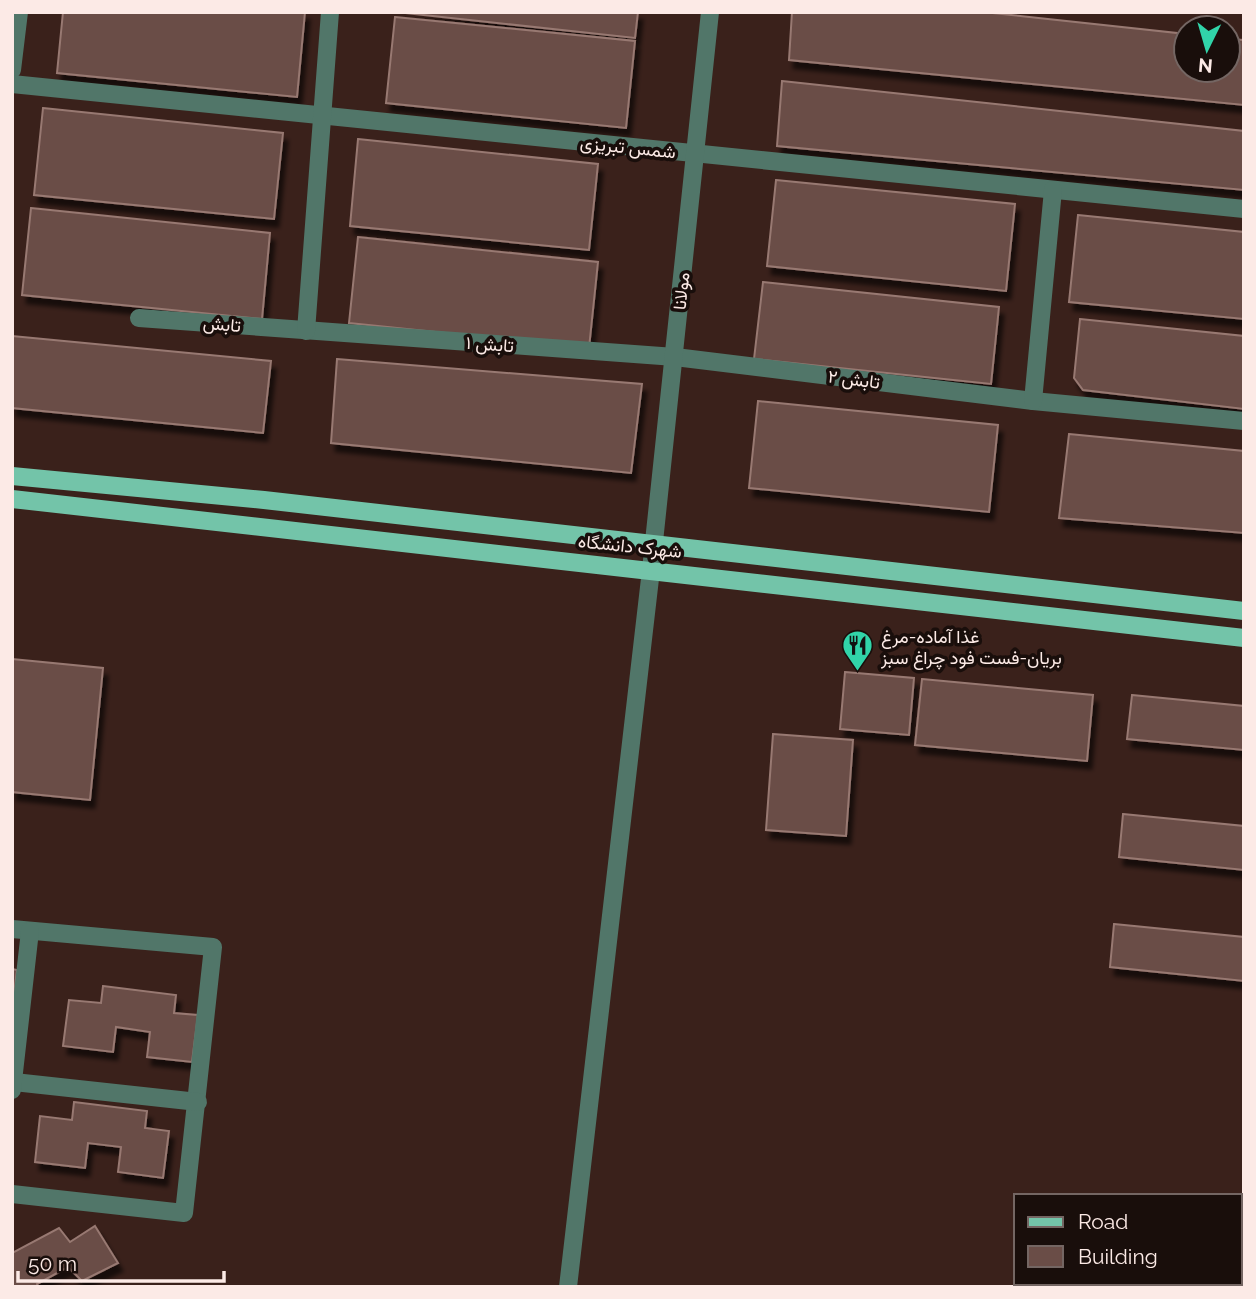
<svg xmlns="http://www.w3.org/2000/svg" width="1256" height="1299" viewBox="0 0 1256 1299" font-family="Raleway,Vazirmatn,sans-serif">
	<defs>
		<filter id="shadow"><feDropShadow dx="4.5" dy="8" stdDeviation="2" flood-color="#0009"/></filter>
	</defs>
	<rect width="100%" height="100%" fill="#3a211b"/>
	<g fill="#6a4d47" stroke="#987972" stroke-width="2" filter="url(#shadow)">
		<path d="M63 12H305L297 97 57 73Z"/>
		<path d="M396 12H638L635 38Z"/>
		<path d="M792 12H983L1186 34V70H1228V39L1244 40V105L789 60Z"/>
		<path d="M395 17 635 41 626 128 386 103Z"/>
		<path d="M782 81 1244 131V190L777 146Z"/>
		<path d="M43 108 283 133 274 219 34 195Z"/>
		<path d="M358 139 598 164 589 250 350 226Z"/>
		<path d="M776 180 1015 204 1006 291 767 266Z"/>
		<path d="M31 208 270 233 262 319 22 295Z"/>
		<path d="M1078 215 1244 232V319L1069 302Z"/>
		<path d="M358 237 598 262 589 348 349 323Z"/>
		<path d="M763 282 999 307 991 384 754 359Z"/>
		<path d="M1080 319 1244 336V409L1083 390 1074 378Z"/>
		<path d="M12 336 271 361 263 433 12 408Z"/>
		<path d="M337 359 642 384 631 473 331 443Z"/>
		<path d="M758 401 998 425 989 512 749 488Z"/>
		<path d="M1069 434 1244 451V533L1059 518Z"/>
		<path d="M12 659 103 668 90 800 12 792Z"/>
		<path d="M845 672 914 678 909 735 840 729Z"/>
		<path d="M922 679 1093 695 1087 761 915 745Z"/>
		<path d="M1132 695 1244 706V750L1127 739Z"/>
		<path d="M773 734 853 740 846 836 766 830Z"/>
		<path d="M1123 814 1244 826V870L1119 857Z"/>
		<path d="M1114 924 1244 937V981L1110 967Z"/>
		<path d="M12 969 17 970 12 1010Z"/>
		<path d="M103 986 176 995 174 1013 198 1015 192 1062 147 1057 150 1032 116 1027 113 1052 63 1046 69 1000 101 1003Z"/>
		<path d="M74 1102 147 1111 145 1128 169 1131 163 1178 118 1172 121 1147 88 1143 85 1168 35 1162 40 1116 72 1120Z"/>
		<path d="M95 1226 118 1263 82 1281 68 1267 37 1284 38 1287H12V1253L59 1228 70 1242Z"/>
	</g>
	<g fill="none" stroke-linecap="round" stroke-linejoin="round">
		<g stroke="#517669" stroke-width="18">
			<path d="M12 70 19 12"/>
			<path d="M12 84 1244 209"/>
			<path d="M139 318 675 357 1033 401 1244 421"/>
			<path d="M306 331 330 12"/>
			<path d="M1033 401 1053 190"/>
			<path d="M651 570 710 12"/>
			<path d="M12 929 213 947 184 1213 12 1194"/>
			<path d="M14 1082 198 1102"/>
			<path d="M12 1090 30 931"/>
		</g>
		<path stroke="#517669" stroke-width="18" d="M568 1287 651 570"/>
		<g stroke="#73c4a9" stroke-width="18">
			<path d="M12 476 264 500 1244 611"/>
			<path d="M12 499 1244 638"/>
		</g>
	</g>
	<defs>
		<symbol id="restaurant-pin" viewBox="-11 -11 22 30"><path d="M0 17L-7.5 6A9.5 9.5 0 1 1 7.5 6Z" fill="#31d4a9" stroke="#190e0b"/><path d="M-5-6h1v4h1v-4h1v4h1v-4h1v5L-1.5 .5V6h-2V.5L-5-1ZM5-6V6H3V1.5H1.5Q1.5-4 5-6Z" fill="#111"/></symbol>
	</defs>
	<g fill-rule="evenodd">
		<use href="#restaurant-pin" x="840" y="628" width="35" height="47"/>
	</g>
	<g text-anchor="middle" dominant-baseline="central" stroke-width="7" stroke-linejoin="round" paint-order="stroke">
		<g font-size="18" fill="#fceae6" stroke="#190e0b">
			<text transform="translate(628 147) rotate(6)">شمس تبریزی</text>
			<text transform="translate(681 291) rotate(-84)">مولانا</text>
			<text transform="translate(222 324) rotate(5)">تابش</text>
			<text transform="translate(490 344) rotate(4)">تابش ۱</text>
			<text transform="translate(854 379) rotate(7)">تابش ۲</text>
			<text transform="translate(630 546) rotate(6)">شهرک دانشگاه</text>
		</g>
		<g font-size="18" fill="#fceae6" stroke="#190e0b" text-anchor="start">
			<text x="881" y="636">غذا آماده-مرغ<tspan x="881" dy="21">بریان-فست فود چراغ سبز</tspan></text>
		</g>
	</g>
	<rect width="1256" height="1299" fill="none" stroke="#fceae6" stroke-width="28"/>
	<rect x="1014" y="1194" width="228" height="91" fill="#190e0b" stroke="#746663" stroke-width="2"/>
	<rect x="1028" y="1217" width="35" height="10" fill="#73c4a9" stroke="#746663" stroke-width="2"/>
	<text x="1078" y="1229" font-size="21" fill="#fceae6">Road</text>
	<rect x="1028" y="1246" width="35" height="21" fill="#6a4d47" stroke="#746663" stroke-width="2"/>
	<text x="1078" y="1264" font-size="21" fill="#fceae6">Building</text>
	<g transform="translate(1207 49) rotate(185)"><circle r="33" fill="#190e0b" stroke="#746663" stroke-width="2"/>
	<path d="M0-5L12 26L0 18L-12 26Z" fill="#31d4a9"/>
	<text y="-10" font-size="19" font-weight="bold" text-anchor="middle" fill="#fceae6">N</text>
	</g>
	<path d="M18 1271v10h206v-10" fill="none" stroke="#fceae6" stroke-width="3.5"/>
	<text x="28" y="1271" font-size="21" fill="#fceae6" stroke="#190e0b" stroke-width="5" paint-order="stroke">50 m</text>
</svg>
